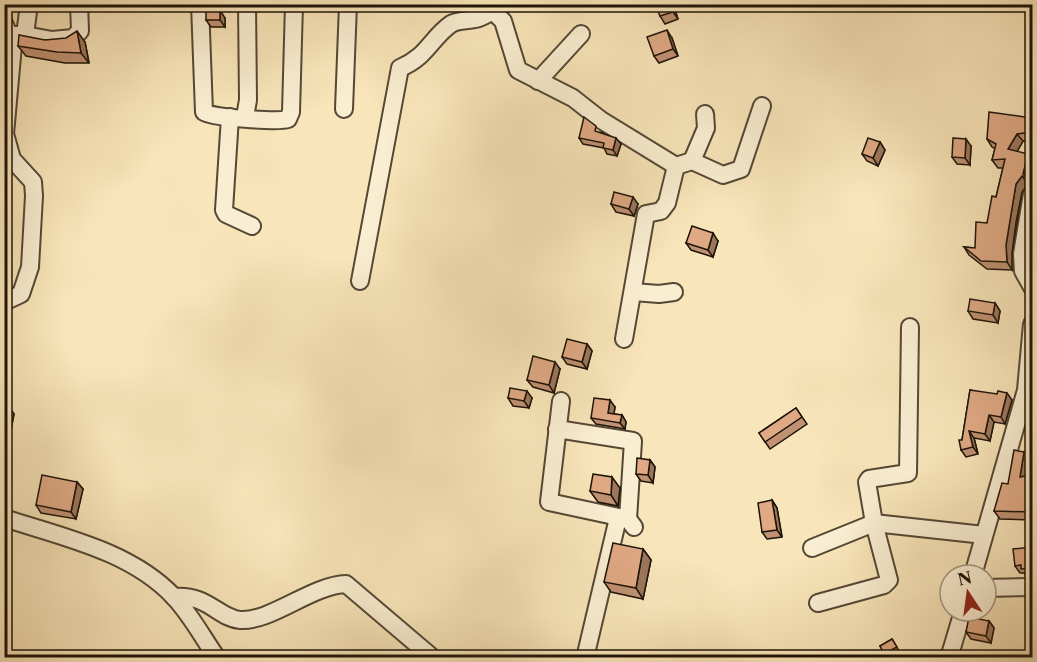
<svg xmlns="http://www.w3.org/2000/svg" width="1037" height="662" viewBox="0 0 1037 662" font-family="'Libre Caslon Text',serif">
	<rect width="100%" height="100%" fill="#f8e5b9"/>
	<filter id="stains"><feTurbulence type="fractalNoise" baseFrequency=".00333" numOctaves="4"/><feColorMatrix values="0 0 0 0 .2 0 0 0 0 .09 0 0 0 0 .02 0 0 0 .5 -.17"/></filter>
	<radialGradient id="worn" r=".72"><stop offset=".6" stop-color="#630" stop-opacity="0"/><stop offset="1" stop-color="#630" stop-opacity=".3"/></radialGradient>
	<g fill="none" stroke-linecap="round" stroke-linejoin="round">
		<defs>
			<g id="minor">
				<path d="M200 4 204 112C211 118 278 122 288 119L291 112 294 4"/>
				<path d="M485 4 503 21 518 70 573 98 601 120 676 166 692 161 723 175 741 169 762 106"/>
				<path d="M4 23 13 45 5 134 12 159 33 182 34 196 30 267 21 294 4 302"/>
				<path d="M15 35H25L29 4"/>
				<path d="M25 35 52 40 73 38 80 31 79 4"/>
				<path d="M538 81 581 34"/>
				<path d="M344 109 348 4"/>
				<path d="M230 117 224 210 226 214 252 226"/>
				<path d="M245 117 248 100 247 4"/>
				<path d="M692 161 706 128 705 114"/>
				<path d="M1032 194 1022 254 1023 271 1032 287"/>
				<path d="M360 281 400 68C427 57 431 38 451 24 458 20 467 21 475 19 481 18 487 14 493 11"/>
				<path d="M633 292 659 294 674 292"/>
				<path d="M624 339 646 214 661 211 667 203 676 166"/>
				<path d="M561 401 549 502 628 519 634 527"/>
				<path d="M557 429 633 441 628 519"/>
				<path d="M4 518C62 537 131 551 174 597 191 615 203 638 217 658"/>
				<path d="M812 548 874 523 984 535"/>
				<path d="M973 575 1026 390 1032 324"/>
				<path d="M986 588 1032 587"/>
				<path d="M174 597C208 594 218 618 240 620 271 622 312 585 346 584L433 658"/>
				<path d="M818 603 884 585 889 580 874 523 867 482 869 479 908 473 910 327"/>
				<path d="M585 658 618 518"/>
				<path d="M949 658 963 611"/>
			</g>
		</defs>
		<use href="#minor" stroke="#544835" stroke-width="20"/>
		<use href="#minor" stroke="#faeed2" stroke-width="16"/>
	</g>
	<g fill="#c09172" stroke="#1d1409" stroke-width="1.5">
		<path d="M673 4 678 19 665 24 660 16Z"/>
		<path d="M225 18V27H211L206 20Z"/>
		<path d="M672 38 678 56 659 63 654 56Z"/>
		<path d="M45 40 85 42 89 63H65L26 56 18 46Z"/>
		<path d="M1027 49 1032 50V56Z"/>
		<path d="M1032 118V141H1023L1017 151 1031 176H1032V184H1028L1022 192 1012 253V270L987 269 969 255 964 247 975 248 987 223 996 197 1003 168H998L992 160 995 149 992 147 987 139Z"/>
		<path d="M601 132 621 144 617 156 607 154 604 148 583 144 579 138Z"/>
		<path d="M880 142 885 150 878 166 867 161 862 154Z"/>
		<path d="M971 146 970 165 957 164 952 157Z"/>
		<path d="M611 204H638L634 216 616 212Z"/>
		<path d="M718 241 713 257 691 250 686 243Z"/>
		<path d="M995 303 1000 311 998 323 973 319 968 311Z"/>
		<path d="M587 344 592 351 587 369 567 364 562 357Z"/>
		<path d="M560 369 554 393 533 387 527 380Z"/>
		<path d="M970 390 1012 400 1005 424 994 422 990 441 974 438 978 454 966 457 961 450 962 440Z"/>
		<path d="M508 398H532L529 408 513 406Z"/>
		<path d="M4 406 9 407 14 414 10 435 4 434Z"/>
		<path d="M615 407 614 414 622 415 626 422 625 429 596 424 591 418Z"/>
		<path d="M796 408 807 424 770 449 759 433Z"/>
		<path d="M650 460 655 467 653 483 641 481 636 474Z"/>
		<path d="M1030 460 1028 475 1032 478V520L1000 519 994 511 1008 484Z"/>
		<path d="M77 482 83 489 76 519 41 513 36 505Z"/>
		<path d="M620 488 618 506 598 502 590 491Z"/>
		<path d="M772 500 777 508 782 537 767 539 762 532Z"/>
		<path d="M1032 547V576L1027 577 1024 573H1020L1015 566Z"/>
		<path d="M643 549 651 560 643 599 611 592 604 582Z"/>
		<path d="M989 621 994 628 991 643 971 639 966 632Z"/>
		<path d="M892 639 899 651 887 657 880 646Z"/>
	</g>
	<g fill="#9c765c" stroke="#1d1409" stroke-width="1.5">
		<path d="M671 4H673L678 19 673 12Z"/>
		<path d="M220 10 225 18V27L220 20Z"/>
		<path d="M667 30 672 38 678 56 673 49Z"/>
		<path d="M77 31 85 42 89 63 81 53Z"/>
		<path d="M1017 134 1023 141 1014 157 1008 149Z"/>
		<path d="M616 138 621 144 617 156 613 150Z"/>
		<path d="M966 139 971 146 970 165 965 158Z"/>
		<path d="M880 142 885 150 878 166 873 158Z"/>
		<path d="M1028 154 1032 160V168L1030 178 1029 176 1023 174Z"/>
		<path d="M1022 176 1028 184 1022 192 1016 222 1012 253V270L1007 262 1006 245 1016 184Z"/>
		<path d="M633 197 638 204 634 216 629 209Z"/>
		<path d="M713 233 718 241 713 257 708 250Z"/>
		<path d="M995 303 1000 311 998 323 993 315Z"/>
		<path d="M587 344 592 351 587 369 582 362Z"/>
		<path d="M555 362 560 369 554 393 549 385Z"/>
		<path d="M527 391 532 398 529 408 524 401Z"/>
		<path d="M1007 393 1012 400 1005 424 1001 417Z"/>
		<path d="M610 400 615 407 613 419 608 413Z"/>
		<path d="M9 407 14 414 10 435 5 428Z"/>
		<path d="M622 415 626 422 625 429 620 423Z"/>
		<path d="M989 415 994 422 990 441 985 434Z"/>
		<path d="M969 431 974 438 978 454 973 447Z"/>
		<path d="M1024 452 1030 460 1026 485 1020 477Z"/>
		<path d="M650 460 655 467 653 483 648 475Z"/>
		<path d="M612 477 620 488 618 506 611 495Z"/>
		<path d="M77 482 83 489 76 519 71 512Z"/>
		<path d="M772 500 777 508 782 537 777 530Z"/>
		<path d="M643 549 651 560 643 599 636 588Z"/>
		<path d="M989 621 994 628 991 643 986 636Z"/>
	</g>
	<g fill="#dfa984" stroke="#1d1409" stroke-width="1.5">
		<path d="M655 4H671L673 12 660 16Z"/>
		<rect x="206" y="10" width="14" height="10"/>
		<path d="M667 30 673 49 654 56 647 37Z"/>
		<path d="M77 31 81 53 57 52 18 46 19 35 45 40 66 38Z"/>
		<path d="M1030 37 1032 38V50L1027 49Z"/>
		<path d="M989 112 1032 118V132L1017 134 1008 149 1028 154 1023 174 1032 176V179L1029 176H1022L1016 184 1006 245 1007 262 981 261 964 247 975 248 976 222 987 223 992 196 996 197 1005 159 992 160 996 144 987 139Z"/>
		<path d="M584 117 596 126 595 131 616 138 613 150 603 148 604 143 579 138Z"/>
		<path d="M868 138 880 142 873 158 862 154Z"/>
		<path d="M953 138 966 139 965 158 952 157Z"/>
		<path d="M614 192 633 197 629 209 611 204Z"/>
		<path d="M692 226 713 233 708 250 686 243Z"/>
		<path d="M970 299 995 303 993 315 968 311Z"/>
		<path d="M567 339 587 344 582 362 562 357Z"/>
		<path d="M533 356 555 362 549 385 527 380Z"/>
		<path d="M510 388 527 391 524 401 508 398Z"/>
		<path d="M970 390 997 394 998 391 1007 393 1001 417 989 415 985 434 969 431 973 447 961 450 959 440H962Z"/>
		<path d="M594 398 610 400 608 413 622 415 620 423 591 418Z"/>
		<path d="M4 406 9 407 5 428H4Z"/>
		<path d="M796 408 802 417 765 442 759 433Z"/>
		<path d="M1032 430V439H1030Z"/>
		<path d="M1014 450 1024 452 1020 477 1030 475 1032 485V512L994 511 1002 483 1008 484Z"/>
		<path d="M637 458 650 460 648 475 636 474Z"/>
		<path d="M593 474 612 477 611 495 590 491Z"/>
		<path d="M42 475 77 482 71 512 36 505Z"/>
		<path d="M772 500 777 530 762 532 758 503Z"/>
		<path d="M613 543 643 549 636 588 604 582Z"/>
		<path d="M1032 547V568L1021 569V565L1015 566 1013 549Z"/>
		<path d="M969 617 989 621 986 636 966 632Z"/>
		<path d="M892 639 897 647 884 654 880 646Z"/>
	</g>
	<rect width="1037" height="662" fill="none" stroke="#f8e5b9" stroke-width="24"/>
	<rect x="6" y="6" width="1025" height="650" fill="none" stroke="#1d1409" stroke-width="3"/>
	<rect x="12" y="12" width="1013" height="638" fill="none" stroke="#1d1409" stroke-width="1.5"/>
	<g transform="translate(968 593) rotate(347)"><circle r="28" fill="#faeed2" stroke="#a29782" stroke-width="1.5"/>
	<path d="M0-4.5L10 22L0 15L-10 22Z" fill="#8f2418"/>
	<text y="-9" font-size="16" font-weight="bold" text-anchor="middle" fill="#1d1409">N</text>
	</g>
	<rect width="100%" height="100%" filter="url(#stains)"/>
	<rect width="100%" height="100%" fill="url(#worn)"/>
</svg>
